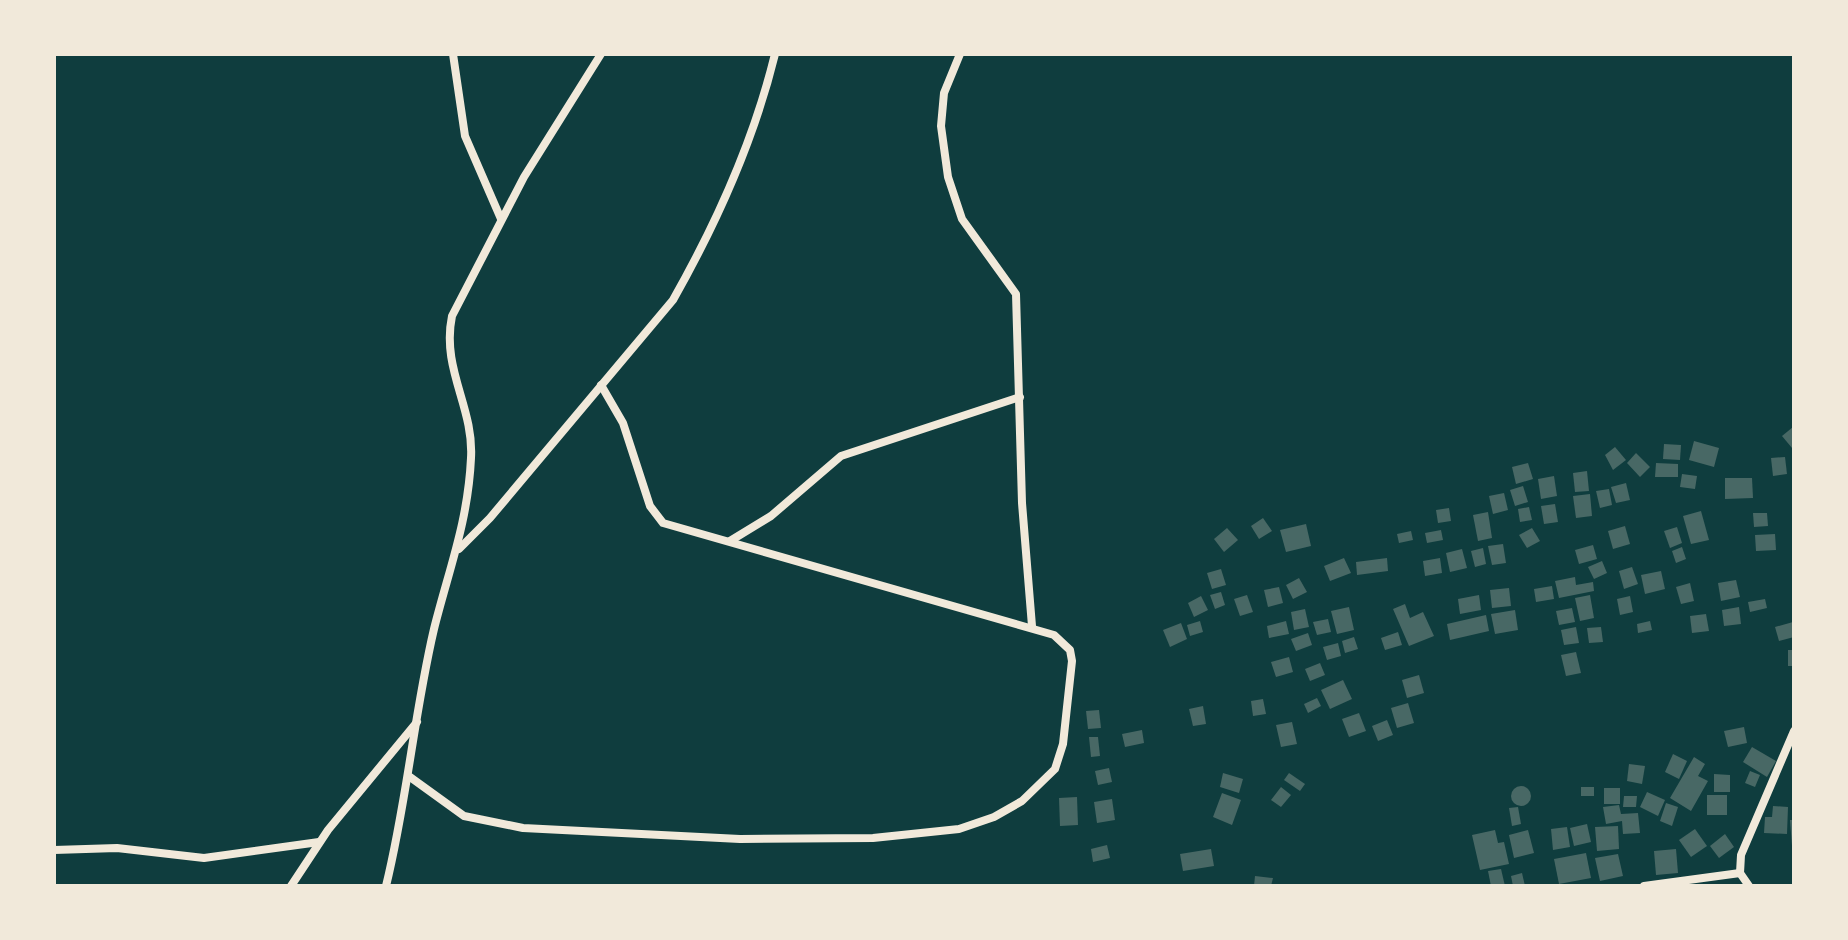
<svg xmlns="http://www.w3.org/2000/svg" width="1848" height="940" viewBox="0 0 1848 940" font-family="Karla,sans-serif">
	<rect width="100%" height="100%" fill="#0f3d3e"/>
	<g fill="#486865">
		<path d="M1793 427 1794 447 1792 448 1782 436Z"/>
		<path d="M1694 441 1719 448 1714 467 1689 460Z"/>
		<path d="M1664 444 1681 445 1680 460 1663 459Z"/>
		<path d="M1615 447 1626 460 1613 470 1605 455Z"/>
		<path d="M1636 453 1650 467 1640 477 1627 463Z"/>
		<path d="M1785 457 1787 474 1773 476 1771 458Z"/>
		<path d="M1528 463 1533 479 1516 484 1512 467Z"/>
		<path d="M1656 463 1678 464V477H1655Z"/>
		<path d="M1587 471 1589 491 1575 492 1573 473Z"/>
		<path d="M1682 474 1697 476 1695 489 1680 487Z"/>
		<path d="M1554 476 1557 496 1541 499 1538 479Z"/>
		<path d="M1725 478H1752L1753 498 1725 499Z"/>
		<path d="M1626 483 1630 500 1616 503 1611 487Z"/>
		<path d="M1523 486 1528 502 1515 506 1510 490Z"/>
		<path d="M1609 489 1612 505 1600 508 1596 491Z"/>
		<path d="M1504 493 1508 510 1493 514 1489 496Z"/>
		<path d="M1590 494 1592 516 1576 518 1573 496Z"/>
		<path d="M1555 504 1558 522 1544 524 1541 506Z"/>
		<path d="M1529 507 1532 520 1520 522 1518 509Z"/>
		<path d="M1449 508 1451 521 1438 523 1436 510Z"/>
		<path d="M1701 511 1709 540 1691 544 1683 516Z"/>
		<path d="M1488 512 1492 538 1478 541 1473 515Z"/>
		<path d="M1753 513H1767L1768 526 1754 527Z"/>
		<path d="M1263 518 1272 531 1259 539 1251 526Z"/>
		<path d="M1306 524 1311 546 1286 552 1280 530Z"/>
		<path d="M1625 526 1630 544 1613 549 1608 531Z"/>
		<path d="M1677 527 1682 543 1670 548 1664 531Z"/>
		<path d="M1227 528 1238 540 1224 552 1214 539Z"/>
		<path d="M1532 528 1540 541 1527 548 1519 535Z"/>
		<path d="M1441 530 1443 540 1427 543 1425 533Z"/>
		<path d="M1411 531 1413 540 1399 543 1397 534Z"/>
		<path d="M1775 534 1776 550 1756 551 1755 535Z"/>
		<path d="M1503 544 1506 563 1492 565 1488 546Z"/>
		<path d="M1593 545 1597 559 1579 564 1575 550Z"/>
		<path d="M1682 547 1686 559 1676 563 1672 551Z"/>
		<path d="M1483 548 1486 564 1475 567 1471 551Z"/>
		<path d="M1462 549 1467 568 1450 572 1446 553Z"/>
		<path d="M1344 558 1351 573 1330 581 1324 566Z"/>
		<path d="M1387 558 1388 571 1357 575 1356 562Z"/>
		<path d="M1440 558 1442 573 1425 576 1423 561Z"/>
		<path d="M1602 561 1607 573 1594 579 1588 567Z"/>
		<path d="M1632 567 1638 584 1624 589 1619 571Z"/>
		<path d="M1221 569 1226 585 1212 589 1207 573Z"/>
		<path d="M1661 571 1665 589 1645 594 1641 575Z"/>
		<path d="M1575 577 1576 585 1593 582 1594 591 1559 598 1555 581Z"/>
		<path d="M1299 578 1307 592 1293 599 1286 585Z"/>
		<path d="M1736 580 1740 597 1721 601 1718 583Z"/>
		<path d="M1690 583 1694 601 1681 604 1676 587Z"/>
		<path d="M1552 586 1554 599 1536 602 1534 589Z"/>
		<path d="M1279 587 1283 603 1268 607 1264 590Z"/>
		<path d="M1509 588 1511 606 1492 608 1490 590Z"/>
		<path d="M1221 592 1225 605 1215 609 1210 595Z"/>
		<path d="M1247 595 1253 612 1240 616 1234 599Z"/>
		<path d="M1479 595 1481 610 1460 614 1458 599Z"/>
		<path d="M1590 595 1594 618 1580 621 1575 598Z"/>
		<path d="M1201 596 1208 610 1194 617 1188 603Z"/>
		<path d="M1630 596 1633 612 1620 615 1617 599Z"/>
		<path d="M1765 599 1767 608 1750 612 1748 602Z"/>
		<path d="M1405 604 1410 618 1423 612 1434 636 1409 646 1393 609Z"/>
		<path d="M1349 607 1354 630 1337 634 1331 611Z"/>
		<path d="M1739 607 1741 624 1724 626 1722 610Z"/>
		<path d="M1572 608 1575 622 1559 625 1556 611Z"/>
		<path d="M1305 609 1309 627 1294 630 1291 612Z"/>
		<path d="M1515 610 1518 630 1495 634 1491 614Z"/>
		<path d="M1706 614 1709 631 1692 633 1690 616Z"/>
		<path d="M1486 615 1489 631 1450 640 1447 624Z"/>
		<path d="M1328 619 1331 632 1317 635 1313 622Z"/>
		<path d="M1200 621 1203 632 1190 636 1187 625Z"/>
		<path d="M1286 621 1289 634 1269 638 1267 626Z"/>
		<path d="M1650 621 1652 630 1638 633 1637 624Z"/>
		<path d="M1793 622 1794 637 1779 641 1775 627Z"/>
		<path d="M1181 623 1187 639 1170 647 1163 630Z"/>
		<path d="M1576 627 1579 643 1564 645 1561 630Z"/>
		<path d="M1601 627 1603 642 1589 643 1587 628Z"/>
		<path d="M1398 632 1402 645 1385 650 1381 638Z"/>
		<path d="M1308 633 1312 645 1296 651 1291 639Z"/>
		<path d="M1354 637 1358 649 1345 653 1342 641Z"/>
		<path d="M1338 643 1341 656 1327 660 1323 647Z"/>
		<rect x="1788" y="650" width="6" height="16"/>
		<path d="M1576 652 1581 673 1566 676 1561 655Z"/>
		<path d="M1289 657 1293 672 1276 677 1271 662Z"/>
		<path d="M1320 663 1325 675 1310 681 1305 669Z"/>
		<path d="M1419 675 1424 693 1407 698 1402 680Z"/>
		<path d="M1343 680 1352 699 1330 709 1321 690Z"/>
		<path d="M1317 698 1321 706 1308 713 1304 704Z"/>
		<path d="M1263 699 1266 714 1253 716 1251 701Z"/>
		<path d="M1408 703 1414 723 1397 728 1391 708Z"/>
		<path d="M1203 706 1206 724 1193 726 1189 709Z"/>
		<path d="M1099 710 1101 728 1088 729 1086 711Z"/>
		<path d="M1359 713 1366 731 1349 737 1342 719Z"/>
		<path d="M1387 720 1393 735 1378 741 1372 726Z"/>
		<path d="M1292 722 1297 744 1281 747 1276 725Z"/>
		<path d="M1744 727 1747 743 1728 747 1724 731Z"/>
		<path d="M1142 730 1144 743 1125 747 1122 734Z"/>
		<path d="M1089 737H1098L1100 756 1091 757Z"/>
		<path d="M1752 747 1776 761 1767 777 1743 762Z"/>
		<path d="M1673 754 1687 761 1679 779 1665 772Z"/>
		<path d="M1694 757 1705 764 1698 776 1708 781 1691 811 1670 798Z"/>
		<path d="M1629 764 1645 766 1642 784 1627 781Z"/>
		<path d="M1109 768 1112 782 1098 785 1095 771Z"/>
		<path d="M1750 771 1760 775 1755 787 1745 783Z"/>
		<path d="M1223 773 1243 779 1239 793 1220 787Z"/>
		<path d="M1289 773 1305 784 1300 791 1284 780Z"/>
		<path d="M1714 774 1730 775V792H1714Z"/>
		<circle cx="1521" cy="796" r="10"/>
		<path d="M1281 787 1291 795 1281 807 1271 800Z"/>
		<rect x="1581" y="787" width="13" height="9"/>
		<rect x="1604" y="788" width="16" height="16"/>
		<path d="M1647 792 1665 800 1658 816 1640 807Z"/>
		<path d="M1222 793 1241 800 1232 825 1213 817Z"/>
		<rect x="1707" y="795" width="20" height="20"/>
		<path d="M1624 796H1637L1636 807H1623Z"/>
		<path d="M1077 797 1078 825 1060 826 1059 798Z"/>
		<path d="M1112 799 1115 820 1097 823 1094 802Z"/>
		<path d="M1666 803 1678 807 1672 826 1660 821Z"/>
		<path d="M1619 805 1621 814 1638 813 1640 833 1623 834 1622 821 1606 824 1603 807Z"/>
		<path d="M1773 806 1788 807 1787 834 1764 833 1765 817H1772Z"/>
		<path d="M1518 807 1521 824 1512 826 1509 808Z"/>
		<path d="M1790 820H1794V846H1792Z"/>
		<path d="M1587 824 1591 842 1574 846 1570 828Z"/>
		<path d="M1618 826 1619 849 1597 851 1595 827Z"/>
		<path d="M1567 827 1570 847 1553 850 1551 829Z"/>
		<path d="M1695 829 1707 846 1691 857 1679 840Z"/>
		<path d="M1495 830 1498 843 1504 842 1509 864 1480 870 1472 835Z"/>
		<path d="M1528 830 1534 853 1514 858 1509 835Z"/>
		<path d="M1725 834 1734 847 1719 858 1710 846Z"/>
		<path d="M1107 845 1110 858 1093 862 1091 849Z"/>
		<path d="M1211 849 1214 866 1183 871 1180 854Z"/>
		<path d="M1676 849 1678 873 1656 875 1654 851Z"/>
		<path d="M1586 853 1591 878 1559 884 1554 859Z"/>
		<path d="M1618 854 1623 876 1600 881 1595 858Z"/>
		<path d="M1501 869 1505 886H1491L1488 871Z"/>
		<path d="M1522 873 1525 886H1513L1511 876Z"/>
		<path d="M1255 876 1273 878 1271 886H1254Z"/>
	</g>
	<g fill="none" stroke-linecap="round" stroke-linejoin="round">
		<g stroke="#f1e9da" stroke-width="8">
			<path d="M453 54 465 136 501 219"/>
			<path d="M960 54 944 93 941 126 948 177 962 219 1016 294 1022 503 1032 626"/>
			<path d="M730 541 771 516 841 456 1020 397"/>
			<path d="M459 549 490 518 673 300C716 224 754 140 775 54"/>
			<path d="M410 777 464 816 523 828 740 839 873 838 959 829 994 817 1022 801 1055 769 1063 744 1072 661 1070 650 1054 635 663 523 650 506 623 423 601 385"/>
			<path d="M54 850 117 848 204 858 319 842"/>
			<path d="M291 886 328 830 417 722"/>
			<path d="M386 886C407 801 414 714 434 629 449 569 468 522 471 458 474 407 441 369 452 316L524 177 601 54"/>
			<path d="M1644 886 1740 873"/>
			<path d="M1749 886 1740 873 1741 855 1794 731"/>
		</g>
	</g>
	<rect width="1848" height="940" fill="none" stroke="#f1e9da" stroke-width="112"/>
</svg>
